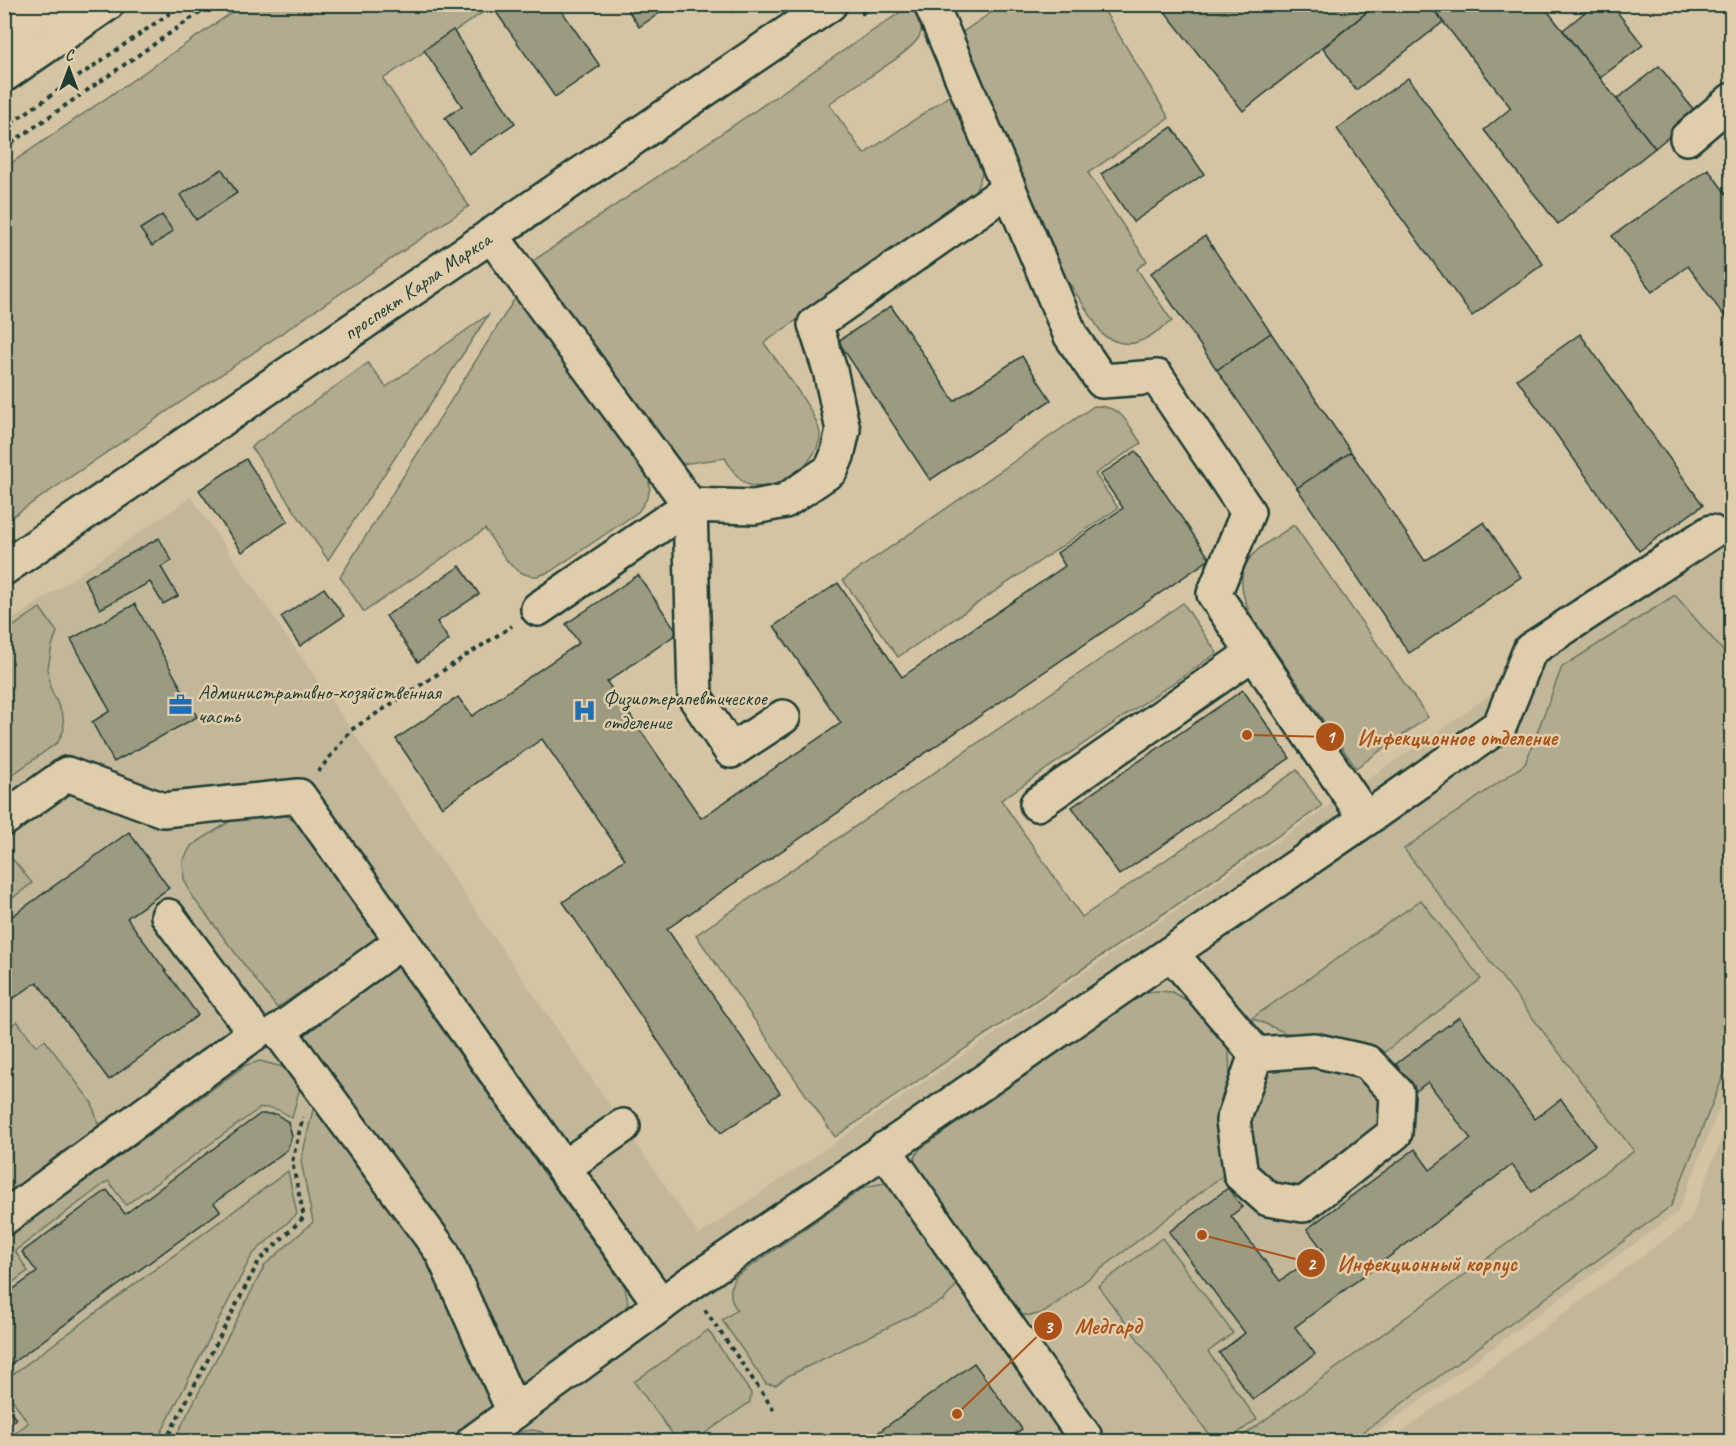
<svg xmlns="http://www.w3.org/2000/svg" width="1736" height="1446" viewBox="0 0 1736 1446" font-family="Caveat,sans-serif">
	<rect width="100%" height="100%" fill="#d4c4a4"/>
	<filter id="ink" filterUnits="userSpaceOnUse"><feTurbulence type="fractalNoise" baseFrequency=".0167" numOctaves="2"/><feDisplacementMap in="SourceGraphic" scale="12" xChannelSelector="R" yChannelSelector="G"/><feConvolveMatrix kernelMatrix="1 2 1 2 8 2 1 2 1" color-interpolation-filters="sRGB"/></filter>
	<g filter="url(#ink)">
		<g fill="#c3b79a">
			<path d="M724 5H749L731 15Z"/>
			<path d="M191 497 699 1235 1455 720 1731 524V1079L1678 1212 1365 1441 5 1442V625Z"/>
			<path d="M1731 1114V1441H1389L1690 1221Z"/>
		</g>
		<g fill="#b2ab8f" stroke="#687462" stroke-width="1.5">
			<path d="M243 5H494L383 79 469 206 13 516 4 508V168Z"/>
			<path d="M911 5H923C923 16 924 26 919 37 908 56 849 88 829 104L864 154 955 92 983 169 979 183 971 198 764 343C776 360 821 418 820 436 819 464 770 498 745 483 736 478 730 466 725 458L682 464 530 263Z"/>
			<path d="M1002 5H1101L1169 118 1088 173 1147 261 1137 269 1172 321C1147 338 1133 354 1103 335L1057 264 960 34Z"/>
			<path d="M517 295 647 472C653 490 649 497 638 512L551 571C547 573 542 575 537 576 512 578 498 547 485 529L364 612 340 577Z"/>
			<path d="M489 314 328 560 251 447 368 363 386 387Z"/>
			<path d="M1094 406C1123 406 1126 422 1141 443L1095 474 1118 508 898 657 843 580Z"/>
			<path d="M1294 525 1428 717 1356 768 1252 617C1225 564 1254 551 1294 525Z"/>
			<path d="M1675 595 1731 660V1057L1671 1206 1351 1441H1236L1634 1151 1404 849 1525 764 1562 667Z"/>
			<path d="M1183 603 1217 653 1001 800 1082 917 1297 770 1322 806 835 1137 696 935Z"/>
			<path d="M40 608 57 632 52 646 48 668 50 687 63 716 64 729 58 742 5 780V632Z"/>
			<path d="M246 811 283 813 297 824 378 938 277 1008 192 896 184 879 183 861 191 846Z"/>
			<path d="M5 852 16 863 32 883 5 904Z"/>
			<path d="M1421 900 1481 979 1383 1053 1370 1047 1286 1033 1252 1018Z"/>
			<path d="M395 963 625 1287 628 1303 619 1320 540 1377 521 1382 507 1370 304 1038 312 1024Z"/>
			<path d="M1158 991 1172 992 1195 1005 1225 1040 1229 1054 1230 1076 1219 1117 1226 1173 1045 1312C1033 1316 1026 1317 1014 1312L914 1164 915 1156 920 1149 1145 992Z"/>
			<path d="M17 1021 36 1046 45 1040 92 1103 100 1130 5 1201V1031Z"/>
			<path d="M260 1061 286 1068 301 1083 292 1118C281 1110 274 1107 260 1108L126 1205 108 1181 15 1251 28 1271 5 1288 4 1239 246 1065Z"/>
			<path d="M1314 1066 1359 1075 1383 1099 1380 1131 1303 1189 1273 1186 1254 1168 1248 1124 1270 1071Z"/>
			<path d="M315 1101 433 1262 494 1402 488 1414 449 1441 173 1442 265 1265 313 1222 301 1161Z"/>
			<path d="M288 1171 297 1214 252 1255 157 1441H5L28 1423 5 1388V1380Z"/>
			<path d="M884 1183 893 1186 956 1277 957 1285 944 1300 788 1376 776 1385 766 1384 722 1320 737 1310C729 1299 729 1289 734 1278L865 1187Z"/>
			<path d="M1162 1238 1233 1333 1208 1352 1257 1419 1227 1441H1214L1098 1286Z"/>
			<path d="M708 1330 751 1393 750 1402 694 1441H681L674 1436 634 1382Z"/>
			<path d="M532 1430 542 1432 549 1441H506L519 1432Z"/>
		</g>
		<g fill="#9c9a81" stroke="#1f3d34" stroke-width="1.5">
			<path d="M494 4H557L600 66 555 97 492 6Z"/>
			<path d="M624 4H673L639 27Z"/>
			<path d="M1159 4H1377L1243 111Z"/>
			<path d="M1377 4H1429L1443 22 1356 90 1323 48Z"/>
			<path d="M1429 4H1542L1655 148 1558 224 1484 130 1511 108Z"/>
			<path d="M1595 4H1611L1643 45 1600 78 1563 30Z"/>
			<path d="M453 30 515 123 469 154 445 118 462 106 424 50Z"/>
			<path d="M1659 66 1697 114 1655 148 1617 99Z"/>
			<path d="M1408 78 1543 264 1472 316 1337 129Z"/>
			<path d="M1172 127 1204 174 1133 222 1101 174Z"/>
			<path d="M222 169 237 193 196 220 180 195Z"/>
			<path d="M1708 169 1732 202V327L1688 266 1652 292 1612 236Z"/>
			<path d="M162 215 173 231 152 246 140 229Z"/>
			<path d="M1205 236 1271 333 1217 370 1151 273Z"/>
			<path d="M891 306 954 401 1022 356 1051 400 930 480 838 341Z"/>
			<path d="M1271 333 1351 452 1297 488 1217 370Z"/>
			<path d="M1580 334 1703 505 1639 551 1517 379Z"/>
			<path d="M1732 380V392L1726 384Z"/>
			<path d="M1136 451 1210 559 667 929 780 1093 721 1133 563 902 625 859 542 739 442 807 396 739 458 697 472 716 579 643 566 624 638 575 678 633 607 682 701 818 841 723 774 626 838 583 902 677 1065 566 1057 553 1123 508 1100 475Z"/>
			<path d="M1351 452 1425 561 1484 522 1521 577 1409 653 1297 488Z"/>
			<path d="M246 459 288 521 242 552 199 490Z"/>
			<path d="M159 538 172 561 161 567 178 596 163 604 150 582 100 609 84 579Z"/>
			<path d="M460 566 479 594 437 622 449 640 418 662 386 616Z"/>
			<path d="M324 588 344 616 300 646 281 617Z"/>
			<path d="M135 604 197 717 114 762 92 722 110 711 71 639Z"/>
			<path d="M1243 690 1290 758 1119 875 1072 807Z"/>
			<path d="M129 832 169 888 127 918 198 1015 109 1080 37 982 4 1005V922Z"/>
			<path d="M1459 1017 1535 1119 1561 1099 1595 1145 1532 1192 1512 1165 1295 1327 1315 1354 1253 1400 1219 1353 1245 1333 1169 1232 1228 1188 1242 1207 1231 1216 1280 1281 1323 1250 1307 1229 1415 1149 1430 1170 1471 1139 1428 1082 1416 1091 1396 1064Z"/>
			<path d="M260 1114H276L288 1122 292 1136 287 1150 214 1203 220 1211 4 1369V1296L37 1272 22 1252 107 1190 125 1214Z"/>
			<path d="M974 1363 1022 1429 1004 1442H865Z"/>
			<path d="M4 1403 16 1419 4 1428Z"/>
		</g>
		<g fill="none" stroke-linecap="round" stroke-linejoin="round">
			<defs>
				<g id="minor">
					<path d="M931 4 1071 336 1102 381 1157 377 1248 512 1214 594 1366 819"/>
					<path d="M1687 138 1732 100"/>
					<path d="M491 235 690 505 538 609"/>
					<path id="s1" d="M4 568 830 4"/>
					<path d="M783 717 731 751 695 697 690 505 754 507 785 501 831 470 837 456 843 430 830 370 815 324 1009 189"/>
					<path d="M1037 804 1253 653"/>
					<path d="M4 819 67 774 163 810 299 796 402 941 279 1031 442 1252 514 1412"/>
					<path d="M402 941 661 1305"/>
					<path d="M1171 953 1256 1054 1233 1121 1241 1175 1268 1199 1303 1205 1395 1133 1397 1093 1367 1062 1314 1050 1256 1054"/>
					<path d="M884 1149 1085 1437"/>
					<path d="M563 1168 623 1126"/>
					<path d="M4 1218 255 1033 168 916"/>
					<path d="M473 1442 688 1285 1366 819 1500 725 1530 650 1711 532"/>
				</g>
				<g id="major">
					<path d="M4 37 52 4"/>
					<path d="M4 75 107 4"/>
				</g>
			</defs>
			<use href="#minor" stroke="#1f3d34" stroke-width="38"/>
			<use href="#major" stroke="#1f3d34" stroke-width="38"/>
			<g stroke="#1f3d34" stroke-width="4" stroke-dasharray="4.5 4.5" stroke-linecap="butt">
				<path d="M861 14 876 4"/>
				<path d="M4 128 183 4"/>
				<path d="M4 148 212 4"/>
				<path d="M318 772 351 730 512 626"/>
				<path d="M705 1310 774 1410"/>
				<path d="M165 1442 259 1261 304 1217 292 1162 303 1117"/>
			</g>
			<use href="#minor" stroke="#dfcdab" stroke-width="33"/>
			<use href="#major" stroke="#dfcdab" stroke-width="33"/>
		</g>
	</g>
	<defs>
		<symbol id="office-bare" viewBox="-9 -9 18 18"><path d="M-6-3h4V-5.5h4V-3h4V5H-6ZM-1-4.5V-3h2v-1.5ZM-6 0V1H6V0Z" fill="#1f6fb2" stroke="#dfcdab" stroke-width="2.5" paint-order="stroke"/></symbol>
		<symbol id="hospital-bare" viewBox="-9 -9 18 18"><path d="M-5-5h3v3.5h4V-5h3V5h-3V1.5h-4V5h-3Z" fill="#1f6fb2" stroke="#dfcdab" stroke-width="2.5" paint-order="stroke"/></symbol>
	</defs>
	<g fill-rule="evenodd">
		<use href="#office-bare" x="164" y="688" width="33" height="33"/>
		<use href="#hospital-bare" x="568" y="694" width="33" height="33"/>
	</g>
	<g text-anchor="middle" dominant-baseline="central" stroke-width="5" stroke-linejoin="round" paint-order="stroke">
		<g font-size="21" fill="#1f3d34" stroke="#dfcdab">
			<text stroke="none"><textPath href="#s1" startOffset="500">проспект Карла Маркса</textPath></text>
		</g>
		<g font-size="21" fill="#1f3d34" stroke="#dfcdab" text-anchor="start">
			<text x="198" y="692">Административно-хозяйственная<tspan x="198" dy="24">часть</tspan></text>
			<text x="603" y="698">Физиотерапевтическое<tspan x="603" dy="24">отделение</tspan></text>
		</g>
	</g>
	<path fill="none" stroke="#ac5118" stroke-width="2" d="M1247 735L1330 737M1202 1235L1311 1263M957 1414L1048 1326"/>
	<g fill="#ac5118" stroke="#dfcdab" stroke-width="2">
		<circle cx="1247" cy="735" r="6"/>
		<circle cx="1202" cy="1235" r="6"/>
		<circle cx="957" cy="1414" r="6"/>
		<circle cx="1330" cy="737" r="15"/>
		<circle cx="1311" cy="1263" r="15"/>
		<circle cx="1048" cy="1326" r="15"/>
	</g>
	<g font-size="18" text-anchor="middle" font-weight="bold" fill="#fff">
		<text x="1330" y="743">1</text>
		<text x="1311" y="1270">2</text>
		<text x="1048" y="1333">3</text>
	</g>
	<g font-size="22" text-anchor="middle" font-weight="bold" fill="#ac5118" stroke="#dfcdab" stroke-width="5" stroke-linejoin="round" paint-order="stroke">
		<text x="1457" y="745">Инфекционное отделение</text>
		<text x="1427" y="1271">Инфекционный корпус</text>
		<text x="1108" y="1334">Медгард</text>
	</g>
	<rect width="1736" height="1446" fill="none" stroke="#dfcdab" stroke-width="24"/>
	<rect x="12" y="12" width="1712" height="1422" fill="none" stroke="#1f3d34" stroke-width="2" filter="url(#ink)"/>
	<g transform="translate(69 69)" stroke="#dfcdab" stroke-width="4.5" paint-order="stroke">
	<path d="M0-4.5L10 22L0 15L-10 22Z" fill="#1f3d34"/>
	<text y="-9" font-size="16" font-weight="bold" text-anchor="middle" fill="#1f3d34">С</text>
	</g>
</svg>
